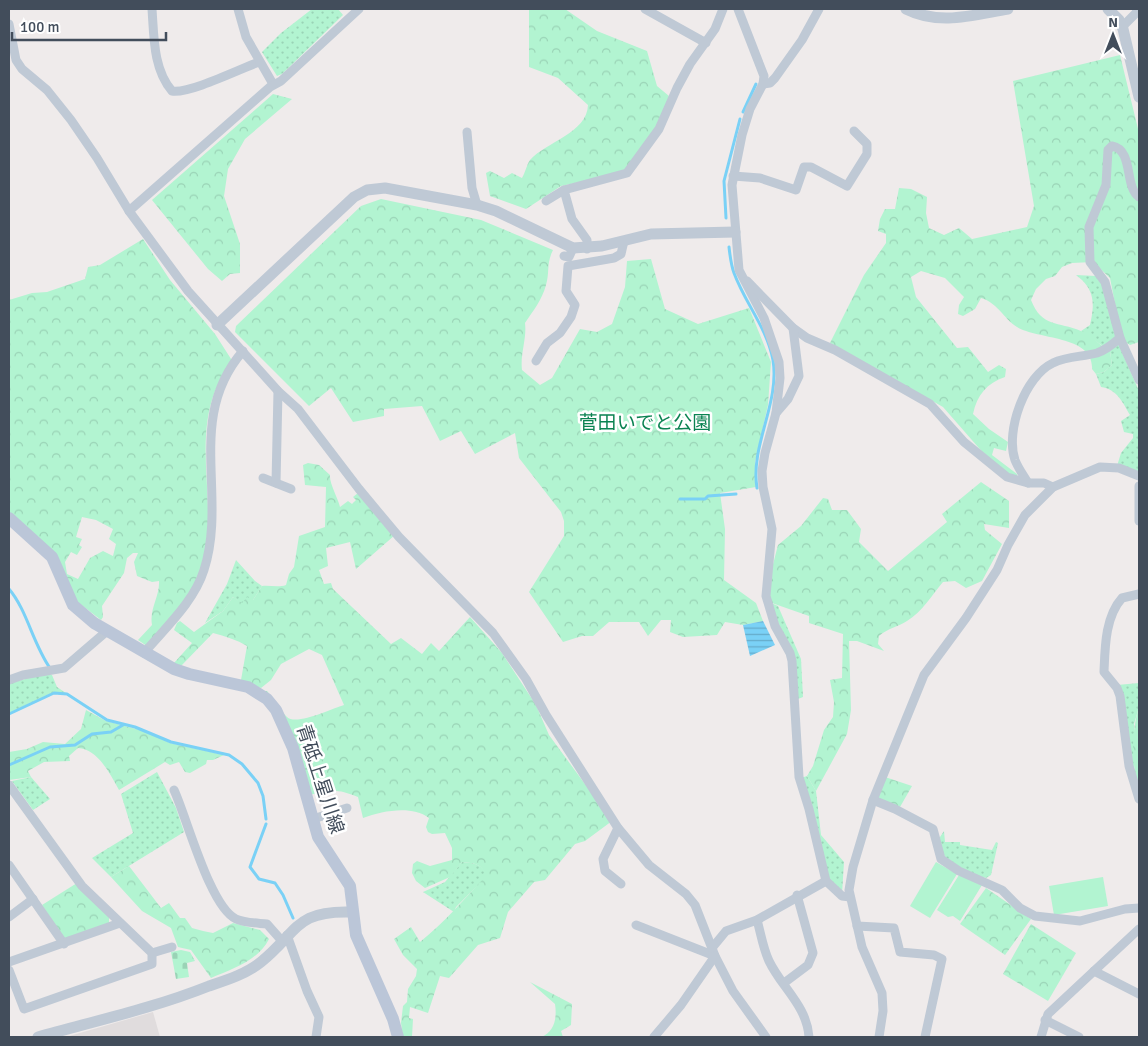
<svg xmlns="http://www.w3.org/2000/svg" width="1148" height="1046" viewBox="0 0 1148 1046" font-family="Signika,'Noto Sans JP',sans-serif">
	<defs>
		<pattern id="grass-dots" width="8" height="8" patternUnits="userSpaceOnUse" patternTransform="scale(1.25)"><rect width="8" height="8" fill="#b2f4d1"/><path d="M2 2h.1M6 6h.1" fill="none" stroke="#9ad3b6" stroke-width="1.8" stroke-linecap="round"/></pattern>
		<pattern id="forest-crowns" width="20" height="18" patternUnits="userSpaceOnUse" patternTransform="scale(1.25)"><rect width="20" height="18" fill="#b2f4d1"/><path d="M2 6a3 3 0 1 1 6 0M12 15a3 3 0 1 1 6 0" fill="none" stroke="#9ad3b6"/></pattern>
		<pattern id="cemetery-stones" width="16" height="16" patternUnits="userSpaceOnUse" patternTransform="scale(1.25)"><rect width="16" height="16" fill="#b2f4d1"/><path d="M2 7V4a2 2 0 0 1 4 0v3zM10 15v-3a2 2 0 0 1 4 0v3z" fill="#9ad3b6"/></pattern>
		<pattern id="water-rules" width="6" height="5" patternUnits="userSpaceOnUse" patternTransform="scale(1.25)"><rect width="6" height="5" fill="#7ad1f6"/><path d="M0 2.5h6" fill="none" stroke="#66acca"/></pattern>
	</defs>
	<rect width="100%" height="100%" fill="#efebeb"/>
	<path fill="#e0dcdd" d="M153 1012 160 1037H66Z"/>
	<g fill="url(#grass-dots)">
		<path d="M312 9H338L343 15 282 74 277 76 262 52 281 33Z"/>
		<path d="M1076 275 1096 276 1104 288 1118 343 1139 391V474L1117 466 1121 453 1133 438V434L1124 432 1121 421 1130 415C1123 403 1117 389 1101 387L1096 374 1104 372 1112 365 1110 351 1081 331 1090 325C1095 304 1095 289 1076 275Z"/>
		<path d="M236 560 255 581 262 586 253 600 242 604 233 597 223 611 205 623 227 584Z"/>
		<path d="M769 602 778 606 801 659 803 697 798 699 782 631Z"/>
		<path d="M42 675H52L57 687 66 693 54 692 9 713V683Z"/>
		<path d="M1139 683V707L1134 724V773L1117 685Z"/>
		<path d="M157 772 176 808 184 832 111 877 92 858 133 833 121 794Z"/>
		<path d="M807 776 816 791 821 835 844 862 842 894 828 882 801 778Z"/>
		<path d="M31 777 50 799 33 810 12 781Z"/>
		<path d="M944 831 945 842H960V845L992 850 996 842 998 843 991 875 986 878C959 869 947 870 938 840Z"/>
		<path d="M462 862C475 863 482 864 487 876L456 907 454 912 423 892 445 882Z"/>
	</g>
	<g fill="url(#forest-crowns)" fill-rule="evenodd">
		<path d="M529 9H565L597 31 647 51 657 86 669 96 658 128 623 173 561 186 526 209 490 196 486 173 490 171 504 178 512 173 522 178C525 173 527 164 530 160 546 142 587 133 588 105L558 78 529 67Z"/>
		<path d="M1120 55 1139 133V342L1130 345 1122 340 1110 278 1093 262 1072 263 1062 267 1055 276 1046 279 1036 289 1031 300C1042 328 1058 321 1081 331 1093 335 1099 346 1110 351L1112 365 1104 372 1096 374 1092 369C1094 335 1038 340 1017 327 1003 318 998 303 981 298L975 309 963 316 958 314 959 305 964 297 945 278 921 271 911 277 916 297 957 348 968 347 988 372 999 365 1006 369 1005 377C987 383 977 395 973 414L989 429 1008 442 1006 451 994 448 992 455 1017 474 1018 479 1000 469 985 455 943 407 830 343 864 275 886 243V234L878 231 880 219 885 209H895L899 188 911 189 927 197 926 213 929 228 944 235 959 228 972 239 1027 227 1034 206 1013 81Z"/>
		<path d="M273 94 292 99 245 139 228 169 224 196 240 244V273L230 274 222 281 208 269 152 200Z"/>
		<path d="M381 199 481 220 553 250C546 264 550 272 546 285 542 300 533 311 525 323 527 339 520 354 522 370L540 385 552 378 580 329 597 332 612 324 625 287 627 261 651 259 665 309 698 324 749 308 771 362 768 405 755 462 756 487 720 493 725 529 724 580 756 603 763 621 743 625 725 622 717 635 683 637 670 632 671 620H661L648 636 639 622H609L593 636H582L563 642 529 592 564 536V521L561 512 519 458 515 433 475 454 461 431 440 441 422 406 384 409V416L353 422 331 388 309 406 235 332 236 326 361 206Z"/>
		<path d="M143 239 170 280 215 334 233 362C227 371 219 381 215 391 193 448 219 510 202 568 193 598 167 623 147 646L138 640 152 625C149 609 160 596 159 581L152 582 137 576 134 562 138 553H133L127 558 124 573 102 606 103 617 101 620 75 600 58 559 9 515V300L32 293 47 292 85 279 88 267 100 265ZM82 517 96 520 113 529 109 539 116 544 113 556 103 551 90 558 78 579 67 574 65 562 71 552 77 555 82 547 79 545 82 539 76 537Z"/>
		<path d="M308 463 319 465 330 475C329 483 338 498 340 507L348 501 352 504 356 500 353 497 358 493 395 535 356 569 350 542 326 548 328 566 319 570 324 584 331 583 333 589 391 644 401 638 422 654 431 643 439 651 470 617 502 653 536 705 549 735 612 821 585 841 575 844 545 880 534 882 508 912 500 938 478 945 449 978 440 976 428 1013 410 1007 409 1018 413 1019 412 1037H403L401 1023 403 1006 407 1002 408 989 416 976 417 969 403 955 394 939 411 927 420 942C445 922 464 899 486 876 482 864 475 863 462 862L450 877 425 888 416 881 412 873 413 864 417 861 430 866 452 860V848L445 833 432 834 428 832 426 827 429 818C411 805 383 811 363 818L358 797C338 789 331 789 310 795L264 691H267C274 699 279 709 287 717 296 726 331 709 344 705L322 655 309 649 281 664 271 680 261 688 241 680 247 646C237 640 225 636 213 633L181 666 174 663 192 643 174 630 177 623 180 621 194 632 223 611 233 597 242 603 247 597 253 600 262 586C270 585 278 588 286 585L289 574 294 567 299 536 325 527 326 487 305 485 303 465Z"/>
		<path d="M981 482 1009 501V528L984 524 985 530 1002 544 982 581 966 588 955 581 943 582C932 595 922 612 907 621 898 627 888 628 879 636L878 644 884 651 857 641H849L851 710 847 734 816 791 807 776 813 766 824 730 833 717 834 702 830 680 842 678 843 634 809 623V616L769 602 771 572 778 545 801 526 823 498 828 499 832 510H847L861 529 859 542 888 571 947 522 942 514Z"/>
		<path d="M1139 707V789C1131 764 1131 732 1139 707Z"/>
		<path d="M86 710 106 721 144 731 170 743 224 755 213 760H207L206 764 190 773 185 772 179 762 170 765 165 762 119 790C110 774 98 749 78 748L69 756 70 761 44 762 28 771 31 777 9 780V752L27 749 43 742 65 744 81 729Z"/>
		<path d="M882 776 912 786 900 807 874 798Z"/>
		<path d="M129 866 161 908 169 903 180 918H185L192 928 203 931 213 933 233 923 260 930 269 939C258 961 232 969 211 978L191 950 178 947 171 928 142 911 111 877Z"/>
		<path d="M77 883 109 915V923L65 940 42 905Z"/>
		<path d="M986 888 1031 919 1005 955 960 924Z"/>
		<path d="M1031 924 1076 953 1048 1001 1003 974Z"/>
		<path d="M530 982 572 1004 571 1025 561 1031 563 1037H541C555 1032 557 1017 555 1004Z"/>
	</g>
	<path fill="url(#cemetery-stones)" d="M181 950 190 952 195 961 187 963 189 977 176 979 171 952Z"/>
	<g fill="#b2f4d1">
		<path d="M936 862 957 874 930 918 910 906Z"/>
		<path d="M959 875 982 885 960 921 953 916 948 917 937 910Z"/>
		<path d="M1103 877 1108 906 1054 915 1049 886Z"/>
	</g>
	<path fill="url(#water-rules)" d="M763 621 775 645 750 656 743 625Z"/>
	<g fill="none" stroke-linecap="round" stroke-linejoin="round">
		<g stroke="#7ad1f6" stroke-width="3">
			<path d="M743 112 756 84"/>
			<path d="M726 218 724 181 740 119"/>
			<path d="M729 247C730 256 731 265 734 273 745 303 767 328 773 360 780 404 750 445 757 488"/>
			<path d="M680 499H705L708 496 736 494"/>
			<path d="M9 589C27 610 33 644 50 668"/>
			<path d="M9 714 54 693 67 694 107 720 135 727 171 742 229 755 242 764 258 783 263 796 266 819"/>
			<path d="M9 765 50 747 75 745 92 734 111 732 123 725"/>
			<path d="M266 824 250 867 259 879 275 883 283 895 293 918"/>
		</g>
		<g stroke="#bfc9d5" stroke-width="9">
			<path d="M152 9C154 36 153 69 172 91 189 94 240 69 259 62"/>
			<path d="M238 9 246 37 273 84"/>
			<path d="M645 9 706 43"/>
			<path d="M738 9 764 76 763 84 750 109 742 135 732 185 739 270 764 318 779 362 780 378 776 413 765 453 762 471 763 487 772 529 766 596 775 626 790 653 792 661 799 777 809 809 826 881 842 896 850 897"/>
			<path d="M9 24 16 60 22 69 47 90 71 120 97 158 129 211 188 291 278 391 298 409 359 489 399 537 493 633 526 679 546 715 618 828 649 865 686 894 695 905 715 956 733 991 766 1037"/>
			<path d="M1122 27 1136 13 1137 9"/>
			<path d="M763 84 770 83 775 78 802 40 819 9"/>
			<path d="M467 132 472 188 477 205"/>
			<path d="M733 176 760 178 796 190 804 167H811L847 186 867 154V144L854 131"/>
			<path d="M1139 197C1124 187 1134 150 1112 146L1108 150 1106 185 1089 227 1090 262 1105 282 1120 338 1139 380"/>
			<path d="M546 201 564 190"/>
			<path d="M129 211 270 87 281 81 359 9"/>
			<path d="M587 249V240L572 219 564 190 627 173 659 129 677 88 690 64 715 29 723 9"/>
			<path d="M564 256 569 257 573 248"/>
			<path d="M747 281 793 328 807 338 835 350 930 404 964 442 1007 477 1028 483H1044L1053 487"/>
			<path d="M536 361 547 343 560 333 571 317 575 305 566 291 568 266 614 258 621 254 624 241"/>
			<path d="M776 413 788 399 799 376 793 328"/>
			<path d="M263 478 291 489"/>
			<path d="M276 483 278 391"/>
			<path d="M1028 483C1024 476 1018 468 1015 460 1005 431 1025 376 1053 363 1067 356 1082 357 1097 353 1106 350 1113 344 1120 338"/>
			<path d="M1139 486V521"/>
			<path d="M1139 594 1122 598C1105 617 1105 648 1104 672L1117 688 1120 696 1129 766 1139 799"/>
			<path d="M144 653C165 628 194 602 204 570 228 495 185 418 243 351"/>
			<path d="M9 680 23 675 64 668 107 631"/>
			<path d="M9 785 82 886 152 953V964L24 1009 9 970"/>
			<path d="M174 790C187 818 210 907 236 919 245 923 258 923 267 924L282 941"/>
			<path d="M873 800 895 809 933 829 941 859 959 871 1002 890 1020 908 1035 916 1080 921 1125 909 1139 908"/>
			<path d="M313 819 347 808"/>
			<path d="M618 828 603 859 605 871 621 884"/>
			<path d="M9 865 64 944"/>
			<path d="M9 917 33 899"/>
			<path d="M757 920C761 934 763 948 769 961 782 988 807 1006 809 1037"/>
			<path d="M636 925 715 956 681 1005 654 1037"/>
			<path d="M857 926 894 928 900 952 934 955 942 959 925 1037"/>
			<path d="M287 935 307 991 319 1017 316 1037"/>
			<path d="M712 948 726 931 757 920 826 881"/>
			<path d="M152 953 172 947"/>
			<path d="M9 962 120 923"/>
			<path d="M1094 971 1139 994"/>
			<path d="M784 983 808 965 813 953 797 895"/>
			<path d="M1045 1020 1079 1037"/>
			<path d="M879 1037 883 1011 882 993 862 947 849 890 853 867 873 800 924 675 966 618 997 570 1008 545 1025 515 1053 487 1100 467 1119 468 1139 476"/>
			<path d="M1041 1037 1048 1014 1139 929"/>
		</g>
		<g stroke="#bfc9d5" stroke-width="11">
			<path d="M906 9C940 26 973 15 1008 9"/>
			<path d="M1108 9 1119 20 1123 29 1139 97"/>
			<path d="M217 325 354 197 367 190 385 188 477 205 496 211 573 248 602 246 651 234 735 232"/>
			<path d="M38 1037C95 1021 154 1008 209 986 227 980 246 974 261 962 299 931 295 910 352 912"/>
		</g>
		<path stroke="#bbc6d8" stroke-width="12" d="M9 518 52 557 73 605 94 623 174 669 189 674 248 687 267 699 276 710 293 748 318 837 350 886 356 935 393 1019 398 1037"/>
	</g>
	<g text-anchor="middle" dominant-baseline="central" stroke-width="5" stroke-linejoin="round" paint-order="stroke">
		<g font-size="19" fill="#0b8352" stroke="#fff">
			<text x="645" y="423">菅田いでと公園</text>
		</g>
		<g font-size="19" fill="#424d5b" stroke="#fff">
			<text transform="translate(320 779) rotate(72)">青砥上星川線</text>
		</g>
	</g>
	<rect width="1148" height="1046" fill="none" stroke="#424d5b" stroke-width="20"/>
	<g transform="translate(1113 35)" stroke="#ffffff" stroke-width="4" paint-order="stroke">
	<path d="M0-4L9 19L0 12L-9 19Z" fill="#424d5b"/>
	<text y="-8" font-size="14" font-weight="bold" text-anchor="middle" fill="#424d5b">N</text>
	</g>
	<path d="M12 32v8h154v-8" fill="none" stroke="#424d5b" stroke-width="2.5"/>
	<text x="20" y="32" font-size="15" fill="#424d5b" stroke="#ffffff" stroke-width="4" paint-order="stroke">100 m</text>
</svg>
